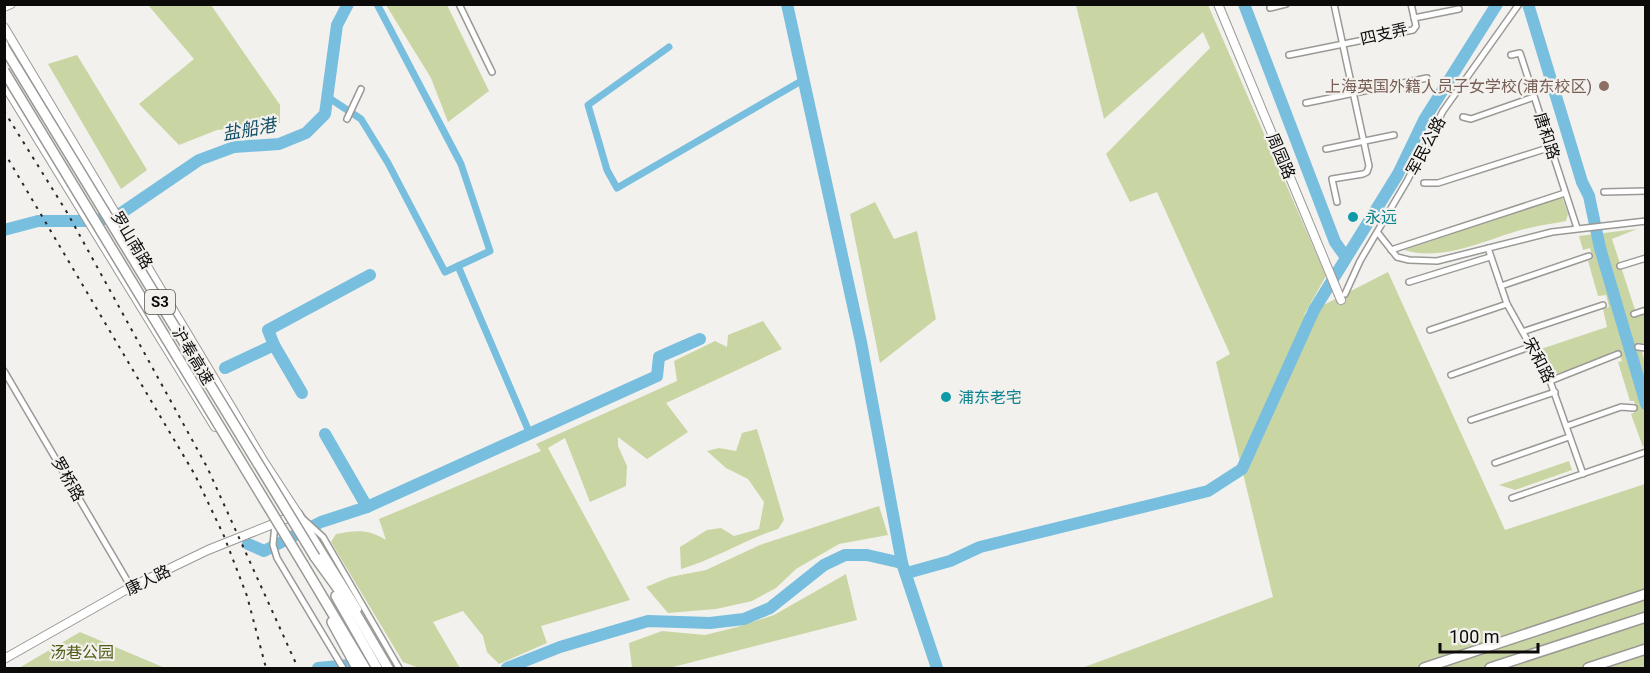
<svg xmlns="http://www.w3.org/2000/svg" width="1650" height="673" viewBox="0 0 1650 673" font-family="Roboto,'Noto Sans SC',sans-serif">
	<rect width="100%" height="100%" fill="#f2f1ed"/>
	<g fill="#cad5a4">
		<path d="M148 5H211L280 105V123L217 130 179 145 139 104 194 59Z"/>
		<path d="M386 5H447L489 91 448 122 431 78Z"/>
		<path d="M1076 5H1208L1326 276 1304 315 1388 272 1505 530 1645 484V668H1082L1273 597 1216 362 1230 354 1157 192 1130 202 1106 154 1210 48 1203 32 1104 119Z"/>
		<path d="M77 55 147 170 121 189 48 64Z"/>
		<path d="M1562 197 1568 214 1566 221C1551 224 1536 226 1521 230 1485 240 1442 262 1404 250Z"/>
		<path d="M875 202 894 239 917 231 936 319 880 363 850 214Z"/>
		<path d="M1637 229 1612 239 1637 316 1645 313V343L1640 345 1645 362V445L1643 447 1631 414 1637 411 1634 401H1630L1618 362 1622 361 1618 351 1611 352 1608 358 1552 375 1538 350 1607 327 1603 309 1609 307 1606 295 1598 296 1588 261 1593 259 1590 248 1583 250 1579 236Z"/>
		<path d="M763 321 782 349 666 403 688 432 647 459 618 437V446L627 466 626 486 590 502 565 438 548 448 630 600 541 626 547 643 499 664 487 652 483 636 463 611 433 622 460 668H419L403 662 331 542 336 534C356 530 369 529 386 540L379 519 541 451 536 444 677 381 674 361 715 341 727 347 728 335Z"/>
		<path d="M757 429 784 520 778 529C744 540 715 559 681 569L680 547 707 530 721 528 734 536 759 529 764 502 748 479 726 468 707 451 719 448 736 451 742 433Z"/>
		<path d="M1569 461 1572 470 1515 490 1499 485Z"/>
		<path d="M879 506 888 535 839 544 796 569 776 588 752 601 716 609 668 613 646 587 670 577 706 570 760 545Z"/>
		<path d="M846 574 857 620 669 668H632L629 643 662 631 705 635 737 627 774 615Z"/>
		<path d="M80 632 165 668H19Z"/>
	</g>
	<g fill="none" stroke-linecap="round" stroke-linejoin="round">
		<g stroke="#78bedf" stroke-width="7">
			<path d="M377 4 461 164 490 251 458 266 530 434"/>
			<path d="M669 47 588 105 607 170 617 188 803 80"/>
			<path d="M326 96 361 119 388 163 445 272 458 266"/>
		</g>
		<g stroke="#78bedf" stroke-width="12">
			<path d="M787 4 861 342 902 563 937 668"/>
			<path d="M1244 4 1335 242 1345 256"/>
			<path d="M1528 4 1582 182 1589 196 1600 248 1646 404"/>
			<path d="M4 230 38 221H87L114 218 199 160 234 147 279 144 306 133 325 114 337 25 348 4"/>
			<path d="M274 345 302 393"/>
			<path d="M225 368 274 345 268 330 370 275"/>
			<path d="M325 434 367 507"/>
			<path d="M248 544 264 551 321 522 367 507 657 376 659 357 700 339"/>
			<path d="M907 573 950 561 980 547 1208 491 1242 469 1314 310 1398 174 1424 120 1497 4"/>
			<path d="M318 668 360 664 376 668"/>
			<path d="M507 668 560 647 648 621 710 623 744 619 770 608 824 565 845 555H867L902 563"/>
		</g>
		<defs>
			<g id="street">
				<path d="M459 4 492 72"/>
				<path d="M1334 4 1369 166 1367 172 1363 174 1332 179 1337 202"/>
				<path d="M1270 8 1286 4"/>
				<path d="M1414 18 1459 9"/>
				<path d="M1289 55 1413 30 1416 26 1411 4"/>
				<path d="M1511 55 1520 53 1577 228"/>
				<path d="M1306 103 1427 78"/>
				<path d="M1463 117 1471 119 1534 97"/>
				<path d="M347 119 361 89"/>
				<path d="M1326 149 1394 135"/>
				<path d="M1424 183H1438L1551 147"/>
				<path d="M1604 192 1646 191"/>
				<path d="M1378 233 1397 257 1409 260 1437 261 1552 232 1646 221"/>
				<path d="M1488 248 1507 304 1550 381 1583 474"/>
				<path d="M1391 250 1565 193"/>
				<path d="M1620 266 1646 258"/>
				<path d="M1409 282 1490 257"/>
				<path d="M1501 286 1589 256"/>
				<path d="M1345 294 1360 261 1407 181 1443 111 1519 4"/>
				<path d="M1634 314 1646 310"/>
				<path d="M1430 330 1507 304"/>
				<path d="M1525 331 1603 305"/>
				<path d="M1638 347 1646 348"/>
				<path d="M4 371 131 587"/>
				<path d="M1451 375 1532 346"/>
				<path d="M1550 381 1618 354"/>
				<path d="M1471 420 1555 392"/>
				<path d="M1567 426 1621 407 1634 408"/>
				<path d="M1495 463 1569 437"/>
				<path d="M1512 498 1646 452"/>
				<path d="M301 517 323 537 399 668"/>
				<path d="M275 524 273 545 277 558 343 668"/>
			</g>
			<g id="secondary">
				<path d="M1218 4 1341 300"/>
				<path d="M4 7 11 4"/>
				<path d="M4 27 264 462 298 514 208 550 131 587 4 659"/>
				<path d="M4 84 215 427"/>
			</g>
			<path id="primary" d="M298 514 357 609"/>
			<g id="highway">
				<path d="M315 557 355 612 388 668"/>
				<path d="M303 564 365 668"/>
				<path d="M336 596 377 668"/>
				<path d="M332 622 357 668"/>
				<path d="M1424 668 1646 594"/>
				<path d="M1490 668 1646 617"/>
				<path d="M1588 668 1646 649"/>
			</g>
		</defs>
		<use href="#street" stroke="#9b9995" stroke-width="8"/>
		<use href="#secondary" stroke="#9b9995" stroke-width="10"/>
		<use href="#primary" stroke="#9b9995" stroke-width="11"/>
		<use href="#highway" stroke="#9b9995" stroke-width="12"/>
		<use href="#street" stroke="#fff" stroke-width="5"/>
		<use href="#secondary" stroke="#fff" stroke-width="8"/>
		<use href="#primary" stroke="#fff" stroke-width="8"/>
		<use href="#highway" stroke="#fff" stroke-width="9"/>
		<g stroke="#2a2928" stroke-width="2" stroke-dasharray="3 6" stroke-linecap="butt">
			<path d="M4 111 68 214 207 467 298 668"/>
			<path d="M4 152 195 475 224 536 247 596 266 668"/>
		</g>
		<defs>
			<g id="highway-bridge">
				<path d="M4 47 315 557"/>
				<path d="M4 71 303 564"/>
			</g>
		</defs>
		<use href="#highway-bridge" stroke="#9b9995" stroke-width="12" stroke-linecap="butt"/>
		<use href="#highway-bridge" stroke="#fff" stroke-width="9"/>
	</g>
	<circle fill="#8d6e63" stroke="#f2f1ed" stroke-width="2" cx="1604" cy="86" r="6"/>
	<g fill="#0f9aa8" stroke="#f2f1ed" stroke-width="2">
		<circle cx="1353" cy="217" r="6"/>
		<circle cx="946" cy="397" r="6"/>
	</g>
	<g text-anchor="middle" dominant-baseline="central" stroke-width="4.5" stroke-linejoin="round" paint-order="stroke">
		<rect fill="#f2f1ed" stroke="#51504e" stroke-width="1.5" x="145" y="290" width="30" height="24" rx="4.5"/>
		<g font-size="15" font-weight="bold" fill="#0c0b0a">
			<text x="160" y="302">S3</text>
		</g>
		<g font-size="16" fill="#0c0b0a" stroke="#f2f1ed">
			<text transform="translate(1384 34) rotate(-13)">四支弄</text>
			<text transform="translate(1547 136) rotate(72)">唐和路</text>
			<text transform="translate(1426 146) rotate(-62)">军民公路</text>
			<text transform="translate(1281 156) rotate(67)">周园路</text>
			<text transform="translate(132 240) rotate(59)">罗山南路</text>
			<text transform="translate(193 356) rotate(59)">沪奉高速</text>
			<text transform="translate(1539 360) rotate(63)">宋和路</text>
			<text transform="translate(68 479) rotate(60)">罗桥路</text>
			<text transform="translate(148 580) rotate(-26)">康人路</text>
		</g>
		<g font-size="16" fill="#785e54" stroke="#f2f1ed" text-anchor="end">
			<text x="1592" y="86">上海英国外籍人员子女学校(浦东校区)</text>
		</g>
		<g font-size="16" fill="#0d838f" stroke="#f2f1ed" text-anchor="start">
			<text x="1365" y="217">永远</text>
			<text x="958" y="397">浦东老宅</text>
		</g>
		<g font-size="16" fill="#525c17" stroke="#f2f1ed">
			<text x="82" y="652">汤巷公园</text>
		</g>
		<g font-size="18" font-style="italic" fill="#164f66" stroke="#f2f1ed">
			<text transform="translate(249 129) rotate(-10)">盐船港</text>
		</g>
	</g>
	<rect width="1650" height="673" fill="none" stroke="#0c0b0a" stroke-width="12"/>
	<path d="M1440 643v9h98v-9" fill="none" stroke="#0c0b0a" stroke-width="3"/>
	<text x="1449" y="643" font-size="18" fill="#0c0b0a" stroke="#f2f1ed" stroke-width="4.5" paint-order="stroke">100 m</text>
</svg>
